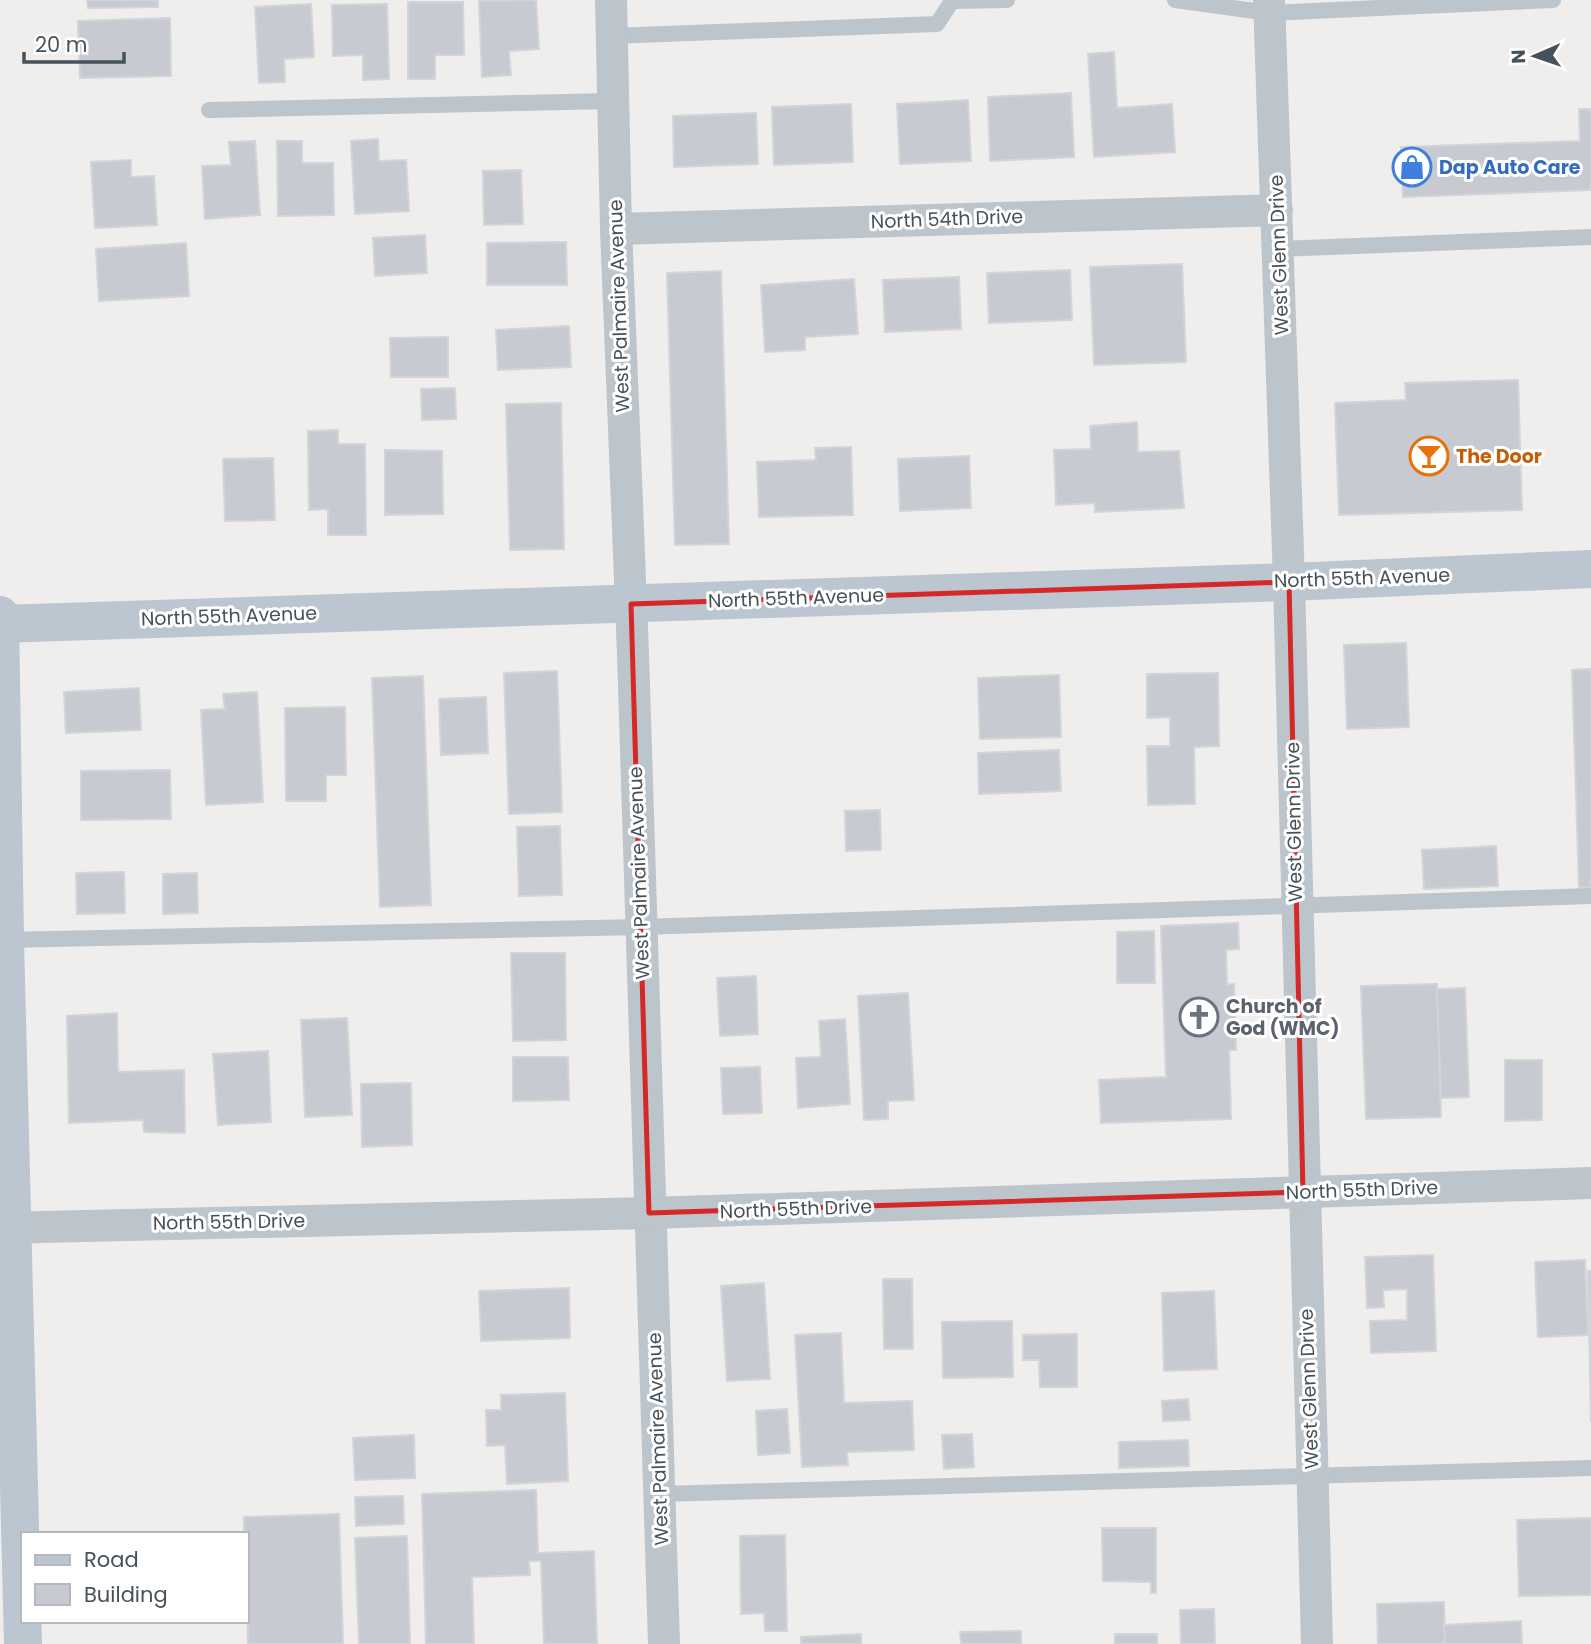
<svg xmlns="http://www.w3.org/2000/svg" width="1591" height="1644" viewBox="0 0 1591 1644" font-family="Poppins,sans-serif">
	<rect width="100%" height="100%" fill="#f0eded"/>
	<g fill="#c7cad0" stroke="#d1d4d9" stroke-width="2">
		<path d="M87 0H158V7L88 8Z"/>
		<path d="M536 0 539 49 509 51 511 75 482 77 479 1Z"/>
		<path d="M408 2H463L464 55H435V79H408Z"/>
		<path d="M311 4 314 57 284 59 285 82 259 83 255 7Z"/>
		<path d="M387 4 389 79 363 80V55L333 56 332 5Z"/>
		<path d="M170 18 171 76 80 78 78 21Z"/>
		<path d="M1114 52 1117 108 1172 104 1175 152 1094 157 1088 54Z"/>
		<path d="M1071 93 1074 157 990 161 988 97Z"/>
		<path d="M968 100 971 161 900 164 897 104Z"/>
		<path d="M851 104 853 162 774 165 772 107Z"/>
		<path d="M1579 109H1591V190L1403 197 1401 147 1580 141Z"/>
		<path d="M756 113 758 164 674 167 673 116Z"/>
		<path d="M378 139 379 161 406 160 409 211 355 214 351 141Z"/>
		<path d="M255 141 260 215 205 219 202 166 231 165 229 142Z"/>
		<path d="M277 141H302V163H333L334 215 278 216Z"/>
		<path d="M131 160V177L154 176 157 225 95 228 91 162Z"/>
		<path d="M521 170 523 224 484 225 483 171Z"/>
		<path d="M425 235 427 273 375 276 373 238Z"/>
		<path d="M566 242 567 285H487V243Z"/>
		<path d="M186 243 189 296 99 301 96 249Z"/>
		<path d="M1182 264 1186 362 1094 365 1090 267Z"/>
		<path d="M1070 270 1072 320 989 323 987 273Z"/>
		<path d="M721 271 729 544 675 545 667 273Z"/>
		<path d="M959 277 961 329 885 332 883 280Z"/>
		<path d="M854 279 858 334 805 337V350L765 352 761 285Z"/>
		<path d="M569 326 571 367 498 370 496 330Z"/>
		<path d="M448 337V377H391L390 338Z"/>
		<path d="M1518 380 1522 510 1339 515 1335 403 1406 400 1405 383Z"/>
		<path d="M455 388 456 419 422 420 421 389Z"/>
		<path d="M561 403 564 549 510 550 506 404Z"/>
		<path d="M1137 422 1138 452 1179 451 1184 508 1095 512V503L1056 505 1054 450 1091 449 1090 426Z"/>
		<path d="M338 430V444H365L366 535H328V509L309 510 308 431Z"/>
		<path d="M851 447 853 515 759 517 757 462 816 460 815 448Z"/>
		<path d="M385 450 442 451 443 514 385 515Z"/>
		<path d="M969 456 971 508 900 511 898 459Z"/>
		<path d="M273 458 275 520 225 521 223 459Z"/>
		<path d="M1406 643 1409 727 1347 729 1344 645Z"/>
		<path d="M1591 669V887L1579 888 1572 670Z"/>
		<path d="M557 671 562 812 509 814 504 673Z"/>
		<path d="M1218 673 1219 746 1194 747 1195 804 1148 805 1147 746H1170V717L1147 718V674Z"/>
		<path d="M1059 675 1061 737 980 739 978 678Z"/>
		<path d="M423 676 431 905 380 907 372 678Z"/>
		<path d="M139 688 141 730 66 733 64 692Z"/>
		<path d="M257 692 263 802 206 805 201 710 225 709 223 694Z"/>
		<path d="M486 697 488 753 441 755 439 699Z"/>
		<path d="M345 707 346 775H326V801H286L285 708Z"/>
		<path d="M1059 750 1061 791 979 794 978 753Z"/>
		<path d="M170 770 171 819 81 820V771Z"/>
		<path d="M880 810 881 850 846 851 845 811Z"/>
		<path d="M560 826 562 895 519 896 517 827Z"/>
		<path d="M1496 846 1498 886 1424 889 1422 850Z"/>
		<path d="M124 872 125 913 77 914 76 873Z"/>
		<path d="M197 873 198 913 163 914V874Z"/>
		<path d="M1238 923 1239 949 1226 950 1227 985 1234 984 1236 1050H1229L1231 1119 1101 1123 1099 1080 1166 1077 1161 926Z"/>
		<path d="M1154 931 1155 983H1117V932Z"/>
		<path d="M511 953H565L566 1040 513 1041Z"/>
		<path d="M756 976 758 1034 720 1036 717 978Z"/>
		<path d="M1437 984 1441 1117 1366 1119 1361 986Z"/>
		<path d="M1465 988 1469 1097 1441 1098 1437 989Z"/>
		<path d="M908 993 914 1100 888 1101V1119L864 1120 858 996Z"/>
		<path d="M117 1013 118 1072 184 1070 185 1133 144 1132 143 1120 69 1123 67 1016Z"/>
		<path d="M347 1018 352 1115 305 1117 301 1020Z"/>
		<path d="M845 1019 850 1104 798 1108 796 1058 821 1057 819 1021Z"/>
		<path d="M268 1051 271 1122 218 1125 213 1054Z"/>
		<path d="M513 1057H568L569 1100 513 1101Z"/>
		<path d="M1505 1060H1542V1120L1505 1121Z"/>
		<path d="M760 1067 762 1113 723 1114 721 1068Z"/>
		<path d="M411 1083 412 1145 362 1147 361 1084Z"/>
		<path d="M1433 1255 1436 1351 1371 1353 1370 1321 1407 1320V1289L1383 1290 1384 1307 1367 1308 1365 1257Z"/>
		<path d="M1585 1260 1588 1335 1538 1337 1535 1262Z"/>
		<path d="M1588 1271H1591V1422Z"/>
		<path d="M883 1279H912L913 1349H884Z"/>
		<path d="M764 1283 770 1379 727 1381 721 1286Z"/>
		<path d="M569 1288 570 1338 481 1341 479 1291Z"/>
		<path d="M1214 1291 1217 1369 1164 1371 1162 1293Z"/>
		<path d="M1012 1321 1013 1377 943 1378 942 1322Z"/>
		<path d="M841 1333 844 1403 912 1401 914 1450 847 1452 848 1465 802 1467 795 1335Z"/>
		<path d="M1077 1334V1387H1040L1039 1360H1023V1335Z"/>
		<path d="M565 1393 568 1481 507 1484 505 1445 487 1446 486 1410H501V1395Z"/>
		<path d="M1188 1399 1190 1420 1163 1421 1162 1401Z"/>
		<path d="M787 1409 790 1453 758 1455 756 1411Z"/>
		<path d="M972 1434 974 1467 944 1469 942 1435Z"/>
		<path d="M414 1435 415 1478 355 1480 353 1438Z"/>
		<path d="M1188 1440 1189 1466 1119 1468V1442Z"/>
		<path d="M536 1490 538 1553 594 1551 597 1644H544L541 1561H529L530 1575 472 1577 474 1644H426L422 1494Z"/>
		<path d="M403 1496 404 1524 356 1526 355 1497Z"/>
		<path d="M339 1514 343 1644H248L247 1534H244V1517Z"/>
		<path d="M1591 1518V1595L1519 1596 1517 1520Z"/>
		<path d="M1102 1528H1156V1593H1151V1582L1103 1581Z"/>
		<path d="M785 1535 787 1631H765L764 1613 741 1614 740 1536Z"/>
		<path d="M407 1536 410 1644H359L355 1538Z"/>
		<path d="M1444 1602 1445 1644H1378L1377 1604Z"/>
		<path d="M1214 1609 1215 1644H1181L1180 1610Z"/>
		<path d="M1521 1621 1522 1644H1445L1444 1625Z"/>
		<path d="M1021 1631V1644H961L960 1632Z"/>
		<path d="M861 1634V1644H801V1637Z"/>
		<rect x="1115" y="1634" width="42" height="10"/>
	</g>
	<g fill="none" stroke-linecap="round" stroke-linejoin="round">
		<g stroke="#bcc5cc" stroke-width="16">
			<path d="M1175 0 1269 13 1553 0"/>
			<path d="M611 36 937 24 952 1 1007 0"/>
			<path d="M209 110 612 101"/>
			<path d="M1278 249 1591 237"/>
			<path d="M5 940 641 927 1591 896"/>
			<path d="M661 1494 1591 1468"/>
		</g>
		<g stroke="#bcc5cc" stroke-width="32">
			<path d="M611 0 616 229 633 654 664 1644"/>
			<path d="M1269 0 1289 582 1317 1644"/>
			<path d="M616 229 1277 210"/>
			<path d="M0 1228 649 1213 1591 1183"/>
		</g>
		<g stroke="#bbc6d1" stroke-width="38">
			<path d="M0 615 5 940 23 1644"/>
			<path d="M0 624 1289 582 1591 569"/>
		</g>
	</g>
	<path fill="none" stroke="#d62828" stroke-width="5" stroke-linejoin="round" d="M1289 582 1303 1192 649 1213 631 604Z"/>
	<defs>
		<symbol id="shop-ring" viewBox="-11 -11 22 22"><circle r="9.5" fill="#fff" stroke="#3f7fe0" stroke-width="1.5"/><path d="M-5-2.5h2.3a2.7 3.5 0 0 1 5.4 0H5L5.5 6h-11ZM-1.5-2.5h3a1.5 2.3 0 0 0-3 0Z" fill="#3f7fe0"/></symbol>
		<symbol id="bar-ring" viewBox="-11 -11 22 22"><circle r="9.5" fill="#fff" stroke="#e8710a" stroke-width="1.5"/><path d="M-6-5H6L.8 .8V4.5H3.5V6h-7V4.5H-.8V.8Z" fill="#e8710a"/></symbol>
		<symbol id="church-ring" viewBox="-11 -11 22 22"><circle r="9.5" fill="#fff" stroke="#6b7280" stroke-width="1.5"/><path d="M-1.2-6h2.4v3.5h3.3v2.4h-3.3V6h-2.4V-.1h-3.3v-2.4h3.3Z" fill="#6b7280"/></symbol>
	</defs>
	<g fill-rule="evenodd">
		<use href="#shop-ring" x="1390" y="145" width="44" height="44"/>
		<use href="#bar-ring" x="1407" y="434" width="44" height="44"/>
		<use href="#church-ring" x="1177" y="995" width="44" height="44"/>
	</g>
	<g text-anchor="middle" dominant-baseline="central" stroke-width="6" stroke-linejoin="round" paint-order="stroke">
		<g font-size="19" font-weight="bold" fill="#366cbe" stroke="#fff" text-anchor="start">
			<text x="1439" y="167">Dap Auto Care</text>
		</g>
		<g font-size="19" fill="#46515a" stroke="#fff">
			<text transform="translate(947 219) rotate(-2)">North 54th Drive</text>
			<text transform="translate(1279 255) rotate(-92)">West Glenn Drive</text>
			<text transform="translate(619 306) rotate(-92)">West Palmaire Avenue</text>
			<text transform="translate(1362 578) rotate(-2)">North 55th Avenue</text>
			<text transform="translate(796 598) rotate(-2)">North 55th Avenue</text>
			<text transform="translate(229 616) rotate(-2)">North 55th Avenue</text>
			<text transform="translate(1294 822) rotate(-91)">West Glenn Drive</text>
			<text transform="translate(639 873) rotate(-92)">West Palmaire Avenue</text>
			<text transform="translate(1362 1190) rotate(-2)">North 55th Drive</text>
			<text transform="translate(796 1209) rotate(-2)">North 55th Drive</text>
			<text transform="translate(229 1222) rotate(-1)">North 55th Drive</text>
			<text transform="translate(1309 1389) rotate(-92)">West Glenn Drive</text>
			<text transform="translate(658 1439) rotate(-92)">West Palmaire Avenue</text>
		</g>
		<g font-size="19" font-weight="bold" fill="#c56008" stroke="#fff" text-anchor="start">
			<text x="1456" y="456">The Door</text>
		</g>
		<g font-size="19" font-weight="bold" fill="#5b616d" stroke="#fff" text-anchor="start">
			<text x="1226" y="1006">Church of<tspan x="1226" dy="22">God (WMC)</tspan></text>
		</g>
	</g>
	<rect x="21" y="1532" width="228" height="91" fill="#ffffff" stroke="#b5b9bd" stroke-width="2"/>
	<rect x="35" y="1555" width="35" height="10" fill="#bbc6d1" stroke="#b5b9bd" stroke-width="2"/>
	<text x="84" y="1567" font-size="21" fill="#46515a">Road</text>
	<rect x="35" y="1584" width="35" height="21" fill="#c7cad0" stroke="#b5b9bd" stroke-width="2"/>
	<text x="84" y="1602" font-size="21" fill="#46515a">Building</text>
	<g transform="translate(1535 56) rotate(268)" stroke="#ffffff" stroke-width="5" paint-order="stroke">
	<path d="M0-5L12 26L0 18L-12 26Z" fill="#46515a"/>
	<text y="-10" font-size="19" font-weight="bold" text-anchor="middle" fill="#46515a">N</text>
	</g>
	<path d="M24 52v10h100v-10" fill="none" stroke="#46515a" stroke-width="3.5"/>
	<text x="35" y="52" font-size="21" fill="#46515a" stroke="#ffffff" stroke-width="5" paint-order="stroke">20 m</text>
</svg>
